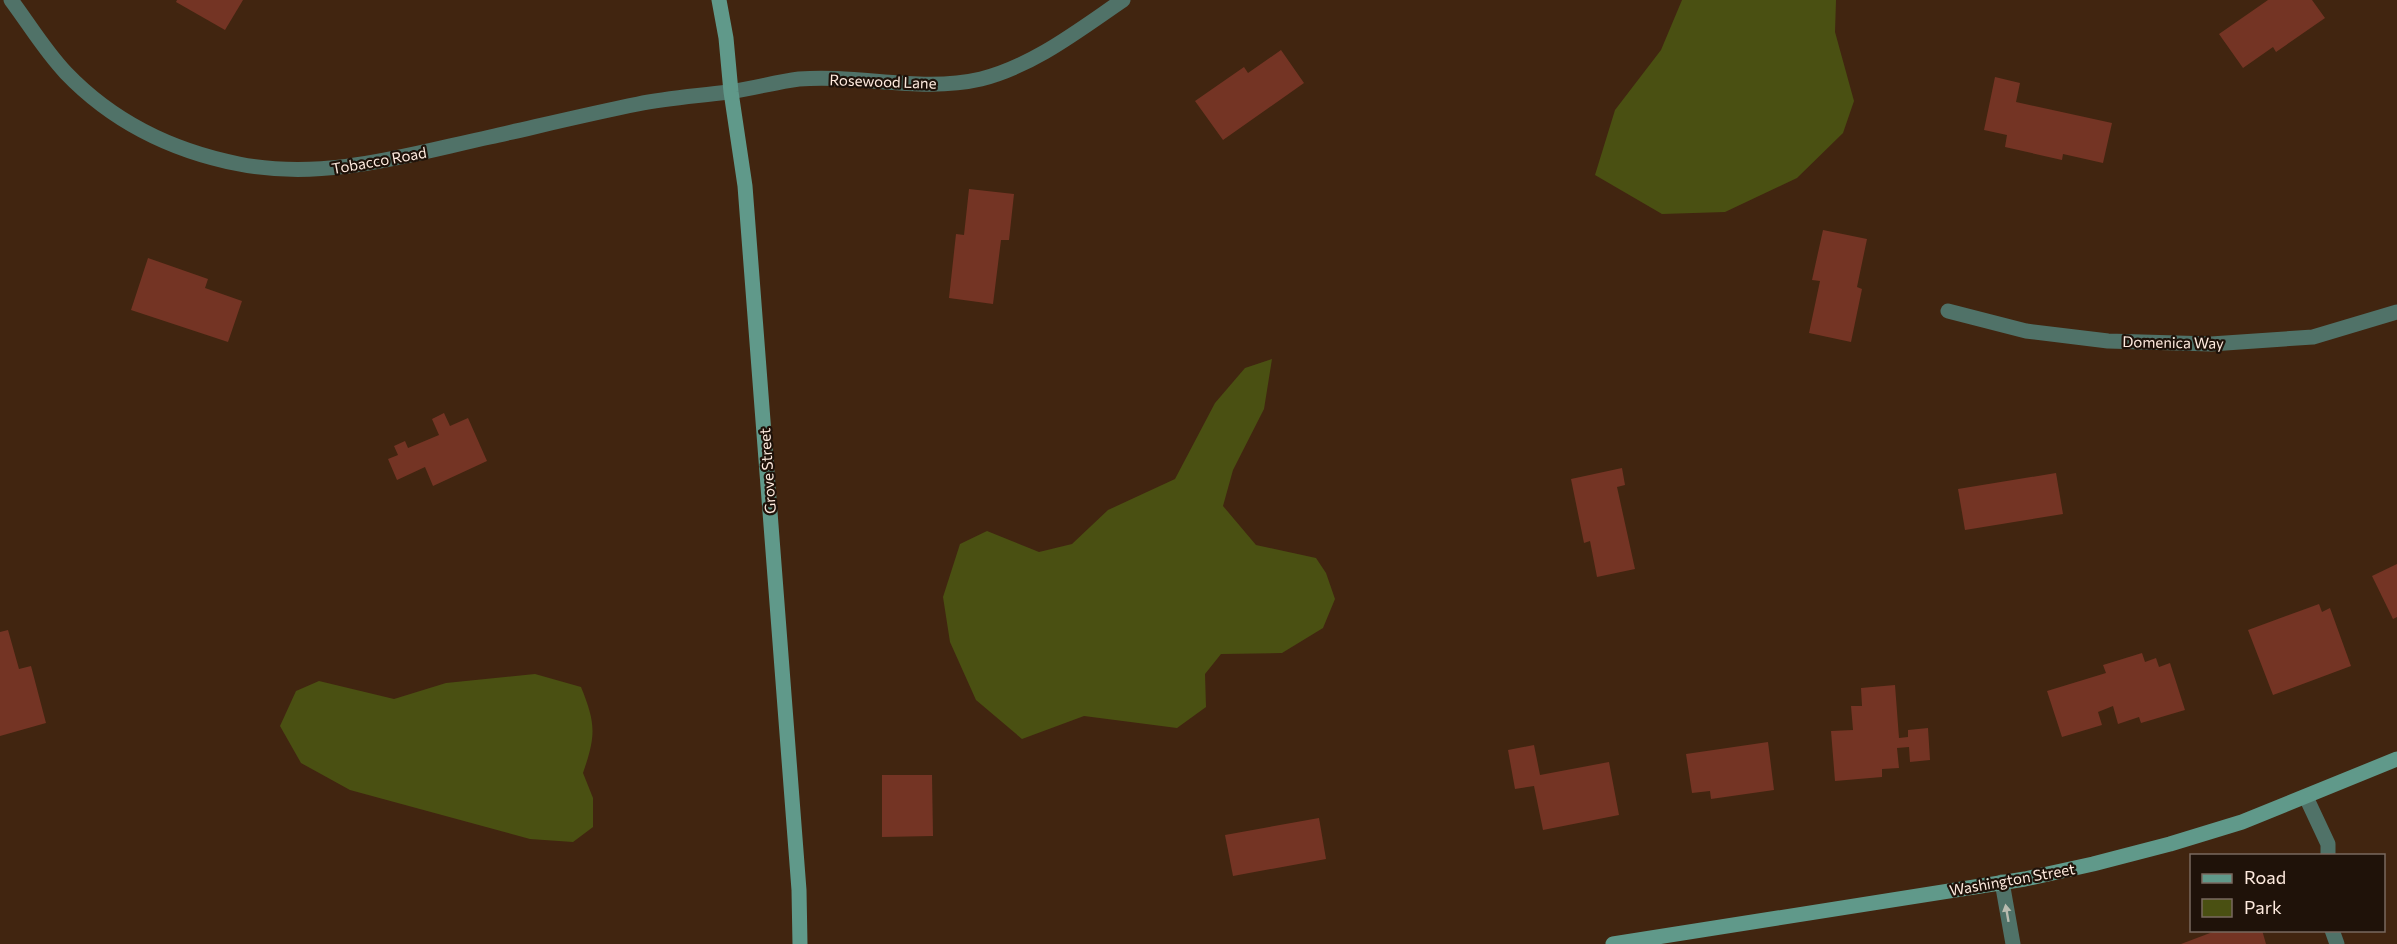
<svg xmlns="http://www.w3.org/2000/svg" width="2397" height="944" viewBox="0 0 2397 944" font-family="Commissioner,sans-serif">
	<rect width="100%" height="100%" fill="#412510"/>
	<g fill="#4a5012">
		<path d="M1682 0H1836L1835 32 1854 101 1843 133 1797 178 1725 212 1662 214 1595 175 1615 110 1661 50Z"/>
		<path d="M1272 359 1264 409 1233 470 1223 506 1256 545 1316 558 1326 573 1335 599 1323 628 1282 653 1221 654 1205 674 1206 707 1177 728 1084 716 1022 739 976 700 950 642 943 597 960 544 987 531 1039 552 1072 544 1108 510 1175 479 1215 403 1245 368Z"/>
		<path d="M535 674 581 687C596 724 596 735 583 773L593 798V827L573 842 530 839 350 790 301 763 280 726 296 691 319 681 394 699 446 683Z"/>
	</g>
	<g fill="#743424">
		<path d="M177 0H243L225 30 176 2Z"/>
		<path d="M2268 0H2312L2325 18 2276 52 2273 47 2243 68 2219 34Z"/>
		<path d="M1281 50 1304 83 1223 140 1195 101 1244 67 1248 73Z"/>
		<path d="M1995 77 2020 83 2016 102 2112 123 2103 163 2063 154 2062 160 2005 147 2007 135 1984 130Z"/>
		<path d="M969 189 1014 194 1009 240H1001L993 304 949 298 956 234 964 235Z"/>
		<path d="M1823 230 1867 239 1857 287 1862 289 1851 342 1809 333 1820 281 1812 280Z"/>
		<path d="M148 258 208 279 205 288 242 301 228 342 131 310Z"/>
		<path d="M444 413 450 426 468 418 487 461 433 486 425 467 397 480 388 459 398 455 394 446 405 441 408 448 439 435 432 419Z"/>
		<path d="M1622 468 1625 485 1617 487 1635 569 1597 577 1590 541 1584 543 1571 479Z"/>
		<path d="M2056 473 2063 514 1965 530 1958 489Z"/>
		<path d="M2397 564V617L2393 619 2372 576Z"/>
		<path d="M2319 604 2322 612 2330 608 2351 666 2273 695 2248 630Z"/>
		<path d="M8 630 19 669 31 666 46 723 0 736V632Z"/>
		<path d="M2142 653 2145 662 2156 658 2159 667 2170 663 2185 710 2141 723 2139 717 2118 724 2113 706 2098 712 2102 725 2062 737 2047 691 2106 673 2103 665Z"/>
		<path d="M1895 685 1899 738 1908 737V730L1928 728 1930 760 1910 762 1909 747 1897 748 1899 768 1882 769V777L1835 781 1831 731 1853 730 1851 706H1862L1861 688Z"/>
		<path d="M1768 742 1774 790 1711 799 1710 791 1692 793 1686 754Z"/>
		<path d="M1534 745 1540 775 1609 762 1619 815 1543 830 1534 786 1515 789 1508 750Z"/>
		<path d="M882 775H932L933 836 882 837Z"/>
		<path d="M1319 818 1326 859 1233 876 1225 835Z"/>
		<path d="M2218 930H2262L2266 944H2181Z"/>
	</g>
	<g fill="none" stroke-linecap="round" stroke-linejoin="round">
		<g stroke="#507268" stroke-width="15">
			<path d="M2306 797 2328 844V856"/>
			<path d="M2002 882 2013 944"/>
			<path d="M2332 930 2337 944"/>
		</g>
		<g stroke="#507268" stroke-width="15">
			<path d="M11 0C29 24 45 51 66 73 113 122 173 151 239 164 325 181 407 155 490 137 539 126 588 114 638 104 667 98 698 96 728 92 752 89 775 82 799 79 860 74 921 93 981 79 1033 66 1079 30 1123 0"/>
			<path d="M1948 311 2026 331 2108 341 2211 344 2313 337 2397 312"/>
		</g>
		<g stroke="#60998a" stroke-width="15">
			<path d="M719 0 726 38 731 92 745 186 799 890 800 944"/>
			<path d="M1613 944 2025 879 2093 864 2170 844 2242 822 2397 759"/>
		</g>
	</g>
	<defs><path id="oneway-solid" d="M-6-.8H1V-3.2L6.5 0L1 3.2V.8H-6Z" transform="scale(1.5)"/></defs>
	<use fill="#b9bbaf" href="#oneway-solid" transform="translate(2007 913) rotate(-100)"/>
	<g text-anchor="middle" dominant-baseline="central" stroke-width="4.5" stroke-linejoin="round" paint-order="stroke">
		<g font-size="15" fill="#ffebdf" stroke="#1f1209">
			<text transform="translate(883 81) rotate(2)">Rosewood Lane</text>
			<text transform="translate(379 160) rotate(-10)">Tobacco Road</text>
			<text transform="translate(2173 342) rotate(1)">Domenica Way</text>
			<text transform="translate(767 471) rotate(-94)">Grove Street</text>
			<text transform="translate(2012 879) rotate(-10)">Washington Street</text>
		</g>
	</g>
	<rect x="2190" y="854" width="195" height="78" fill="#1f1209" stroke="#79695f" stroke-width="1.5"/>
	<rect x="2202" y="874" width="30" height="9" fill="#60998a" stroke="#79695f" stroke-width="1.5"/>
	<text x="2244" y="884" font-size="18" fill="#ffebdf">Road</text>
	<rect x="2202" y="899" width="30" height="18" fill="#4a5012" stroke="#79695f" stroke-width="1.5"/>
	<text x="2244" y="914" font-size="18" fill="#ffebdf">Park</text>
</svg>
